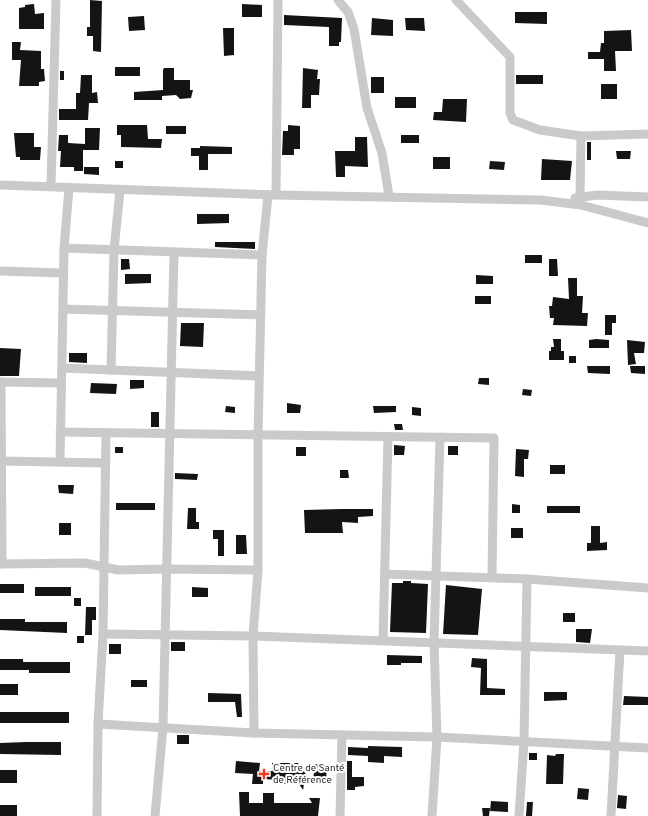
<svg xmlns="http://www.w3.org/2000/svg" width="648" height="816" viewBox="0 0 648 816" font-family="Overpass,sans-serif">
	<rect width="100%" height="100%" fill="#fff"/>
	<g fill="#141414">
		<path d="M90 0 102 1 101 52 93 51V36H87V27H90Z"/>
		<path d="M34 4 35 14 44 13V29H19V8L25 7V5Z"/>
		<path d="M242 4 262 5V17H242Z"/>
		<path d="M515 12H547V24L515 23Z"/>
		<path d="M284 15 342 18 341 42H339V46H329V27L284 25Z"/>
		<path d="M144 16 145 30 129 31 128 17Z"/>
		<path d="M372 18 393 20V36L371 35Z"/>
		<path d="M405 18H424L425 31 406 30Z"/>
		<path d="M223 28H234V55L224 56Z"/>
		<path d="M631 30 632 51H615L616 71H604V59H588V52H600L601 43H604V31Z"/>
		<path d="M12 42H21L20 50 41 51V69H44L45 81 39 82V86H19L21 60H12Z"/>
		<rect x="115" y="67" width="25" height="9"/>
		<path d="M164 68H174V80H190V90H193L191 98 180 99 176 95 162 96V100H134V92L163 90V70Z"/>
		<path d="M303 68 318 70 317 79H320L319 95H311V108H302Z"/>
		<rect x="60" y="71" width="4" height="9"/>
		<path d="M81 75H92V93L97 92 98 103H89L88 120H59V109H76V93H80Z"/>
		<rect x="516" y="75" width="27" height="9"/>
		<rect x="371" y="77" width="13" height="16"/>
		<rect x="601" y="84" width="16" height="15"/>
		<rect x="395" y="97" width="21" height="11"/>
		<path d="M443 99H467L466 122 433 120 434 112H442Z"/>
		<path d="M117 125H147L148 139H162L161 148 121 147V135H117Z"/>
		<path d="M288 125 300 126V149H294V155H282L283 131H288Z"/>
		<rect x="166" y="126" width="20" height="8"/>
		<path d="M85 128H100L99 150H83V171H74V167H60L61 151H58L59 135H68V143L85 144Z"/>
		<path d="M14 133H34V147H41L40 160H20V157H16Z"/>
		<rect x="401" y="135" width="18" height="8"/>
		<path d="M355 137H367L368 167 345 166V177H336L335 151H355Z"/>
		<rect x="587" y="142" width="4" height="18"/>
		<path d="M200 146 232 147V154H208V170H199V156H191V148H200Z"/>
		<path d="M616 151H631L630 159H617Z"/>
		<rect x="433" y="157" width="17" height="12"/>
		<path d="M542 159 572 161 570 180H541Z"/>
		<rect x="115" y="161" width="8" height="7"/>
		<path d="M490 161 505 162 504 170 489 169Z"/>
		<path d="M84 167H99V175L84 174Z"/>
		<path d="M197 214H229V223L197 224Z"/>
		<path d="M215 242H255V249L215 247Z"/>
		<rect x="525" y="255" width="17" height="8"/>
		<path d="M121 259H129L130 269 121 270Z"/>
		<path d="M549 259H557L558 276H549Z"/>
		<path d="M125 274H151V283L125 284Z"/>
		<path d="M476 275 493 276V284H476Z"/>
		<path d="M568 278H577V296H583L582 313H588L587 326 553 325 554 318H550L549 306H552L553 297 569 299Z"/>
		<rect x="475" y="296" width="16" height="8"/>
		<path d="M605 315H616V323H612V335H605Z"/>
		<path d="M181 323H204L203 347 180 346Z"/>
		<path d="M553 339H561V351H564V360H549V351H551V347H554Z"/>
		<path d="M596 339 609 340V348H589V340Z"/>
		<path d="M627 340 645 342 644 353H634L636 364 628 365Z"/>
		<path d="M0 348 21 349 19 376H0Z"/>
		<path d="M69 353H87V363L69 362Z"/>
		<rect x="569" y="356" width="7" height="7"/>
		<path d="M587 366H610V374L588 373Z"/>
		<path d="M630 366H645V374L631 373Z"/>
		<path d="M479 378H489V385L478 384Z"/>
		<path d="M130 380H144V388L130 389Z"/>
		<path d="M91 383 117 384 116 394 90 393Z"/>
		<path d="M523 389 532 390 531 396 522 395Z"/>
		<path d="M287 403 301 405 300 413H287Z"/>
		<path d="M226 406 235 407V413L225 412Z"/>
		<path d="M373 406H396V412L374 413Z"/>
		<path d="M412 407 421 408V416L412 415Z"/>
		<rect x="151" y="412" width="8" height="15"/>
		<path d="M394 424H402L403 430H395Z"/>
		<path d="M394 445 405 446 404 455H394Z"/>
		<rect x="448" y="446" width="10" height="9"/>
		<rect x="115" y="447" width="8" height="6"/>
		<rect x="296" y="447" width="10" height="9"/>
		<path d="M516 449 529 450 528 459H524V477L515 476Z"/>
		<rect x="550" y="465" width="15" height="9"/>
		<path d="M340 470H348L349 478H340Z"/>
		<path d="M175 473 198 474 197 480 175 479Z"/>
		<path d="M58 485H74L73 494 59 493Z"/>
		<rect x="116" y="503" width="39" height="7"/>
		<path d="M512 504 520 505V513H512Z"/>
		<rect x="547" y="506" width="33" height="7"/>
		<path d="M188 508H196V522H199V529H187Z"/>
		<path d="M342 509H373V516L358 517V523L342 522 343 533H305L304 510Z"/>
		<rect x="59" y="523" width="12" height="12"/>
		<path d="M591 526H600V543L607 542V550L587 551V543H591Z"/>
		<rect x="511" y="528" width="12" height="10"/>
		<path d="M213 530H224V556H218V539H213Z"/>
		<path d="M236 535H246L247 554H236Z"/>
		<path d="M403 581H411V583L428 584 426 633 390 632 392 583H403Z"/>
		<rect x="0" y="584" width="24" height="9"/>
		<path d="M446 585 482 589 478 635 443 634Z"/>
		<rect x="35" y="587" width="36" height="9"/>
		<path d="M192 587 208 588V597H192Z"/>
		<rect x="74" y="598" width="7" height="8"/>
		<path d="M86 607H96V620H92V635H85Z"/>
		<rect x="563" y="613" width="12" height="9"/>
		<path d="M0 619H25V622H67V633L0 630Z"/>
		<path d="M576 629H592L590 643 576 642Z"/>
		<rect x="77" y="636" width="7" height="7"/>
		<rect x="171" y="642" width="14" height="9"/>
		<rect x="109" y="644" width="12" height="10"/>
		<path d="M387 655 422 656V663H401V665H387Z"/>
		<path d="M472 658 487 659V688L505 689V695H480L481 668 471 667Z"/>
		<path d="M0 659H23V662H70V673H29V670H0Z"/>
		<rect x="131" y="680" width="16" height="7"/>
		<rect x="0" y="684" width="18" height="11"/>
		<path d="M544 692H567V700L544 701Z"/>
		<path d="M208 693 241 694 242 717H237L235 702H208Z"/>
		<path d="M624 696 648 697V705H623Z"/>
		<rect x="0" y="712" width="69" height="11"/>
		<rect x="177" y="735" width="12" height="9"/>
		<path d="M26 742H61V755L0 754V743Z"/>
		<path d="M368 746 402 747V757L384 756V763L368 762V756L348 755V747L368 748Z"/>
		<rect x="529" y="753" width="8" height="7"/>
		<path d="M556 754H564L563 784H546L547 755 555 756Z"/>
		<path d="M236 761 260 763 259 771H272V763H298L310 780 305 779 303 790 299 784H279V780L263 779V784H252L253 774 235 773Z"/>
		<path d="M347 761H352V777H364V786L355 787V790H347Z"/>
		<path d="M315 764 327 767 326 780H313Z"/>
		<rect x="0" y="770" width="17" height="13"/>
		<path d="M578 788 589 789 588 800 577 799Z"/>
		<path d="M239 792H249V803H263V793H274V803H312L309 798H320L318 816H240Z"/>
		<path d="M618 795 627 796 626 809 617 808Z"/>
		<path d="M491 801 508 802V812L490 811Z"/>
		<path d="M527 802H533L532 816H526Z"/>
		<rect x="0" y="805" width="17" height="11"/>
		<path d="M482 808H490L489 816H483Z"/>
	</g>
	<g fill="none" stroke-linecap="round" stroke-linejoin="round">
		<g stroke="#cacaca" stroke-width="9">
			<path d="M338 0 348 12 354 29 367 108 382 153 389 196"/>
			<path d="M456 0 510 57V113L513 120 540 130 581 136 580 197"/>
			<path d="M581 136 648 134"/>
			<path d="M0 185 276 195 541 200 581 205 648 223"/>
			<path d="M51 186 56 0"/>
			<path d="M276 195 278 0"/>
			<path d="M575 198 597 195 648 197"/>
			<path d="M64 248 262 255"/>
			<path d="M0 271 63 273"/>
			<path d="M63 309 261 315"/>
			<path d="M62 368 259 376"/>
			<path d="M111 370 114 250 120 190"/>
			<path d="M0 382 61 383"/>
			<path d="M1 382 2 564"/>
			<path d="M60 432 494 438 492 577"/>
			<path d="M1 461 106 463"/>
			<path d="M60 462 64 248 69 188"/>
			<path d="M0 564 85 563 118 570 167 569 258 570"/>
			<path d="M385 574 527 579 648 588"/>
			<path d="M103 634 253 636 648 651"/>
			<path d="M383 640 388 437"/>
			<path d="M98 724 254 733 437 737 648 748"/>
			<path d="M254 733 253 636 258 570V435L262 255 268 195"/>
			<path d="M97 816 98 724 103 634 106 433"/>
			<path d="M155 816 163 727 174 252"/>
			<path d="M340 816 342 735"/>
			<path d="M432 816 437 737 434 642 440 437"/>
			<path d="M519 816 524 741 527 579"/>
			<path d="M611 816 620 650"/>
		</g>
	</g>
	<path fill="#f33a20" stroke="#fff" stroke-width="1.5" d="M262 768h4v4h4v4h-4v4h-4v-4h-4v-4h4z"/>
	<g text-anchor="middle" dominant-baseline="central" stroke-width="4" stroke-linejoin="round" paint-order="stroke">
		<g font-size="10" fill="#2d2d2d" stroke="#fff" text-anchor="start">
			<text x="273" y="768">Centre de Santé<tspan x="273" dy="12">de Référence</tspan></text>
		</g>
	</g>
</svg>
